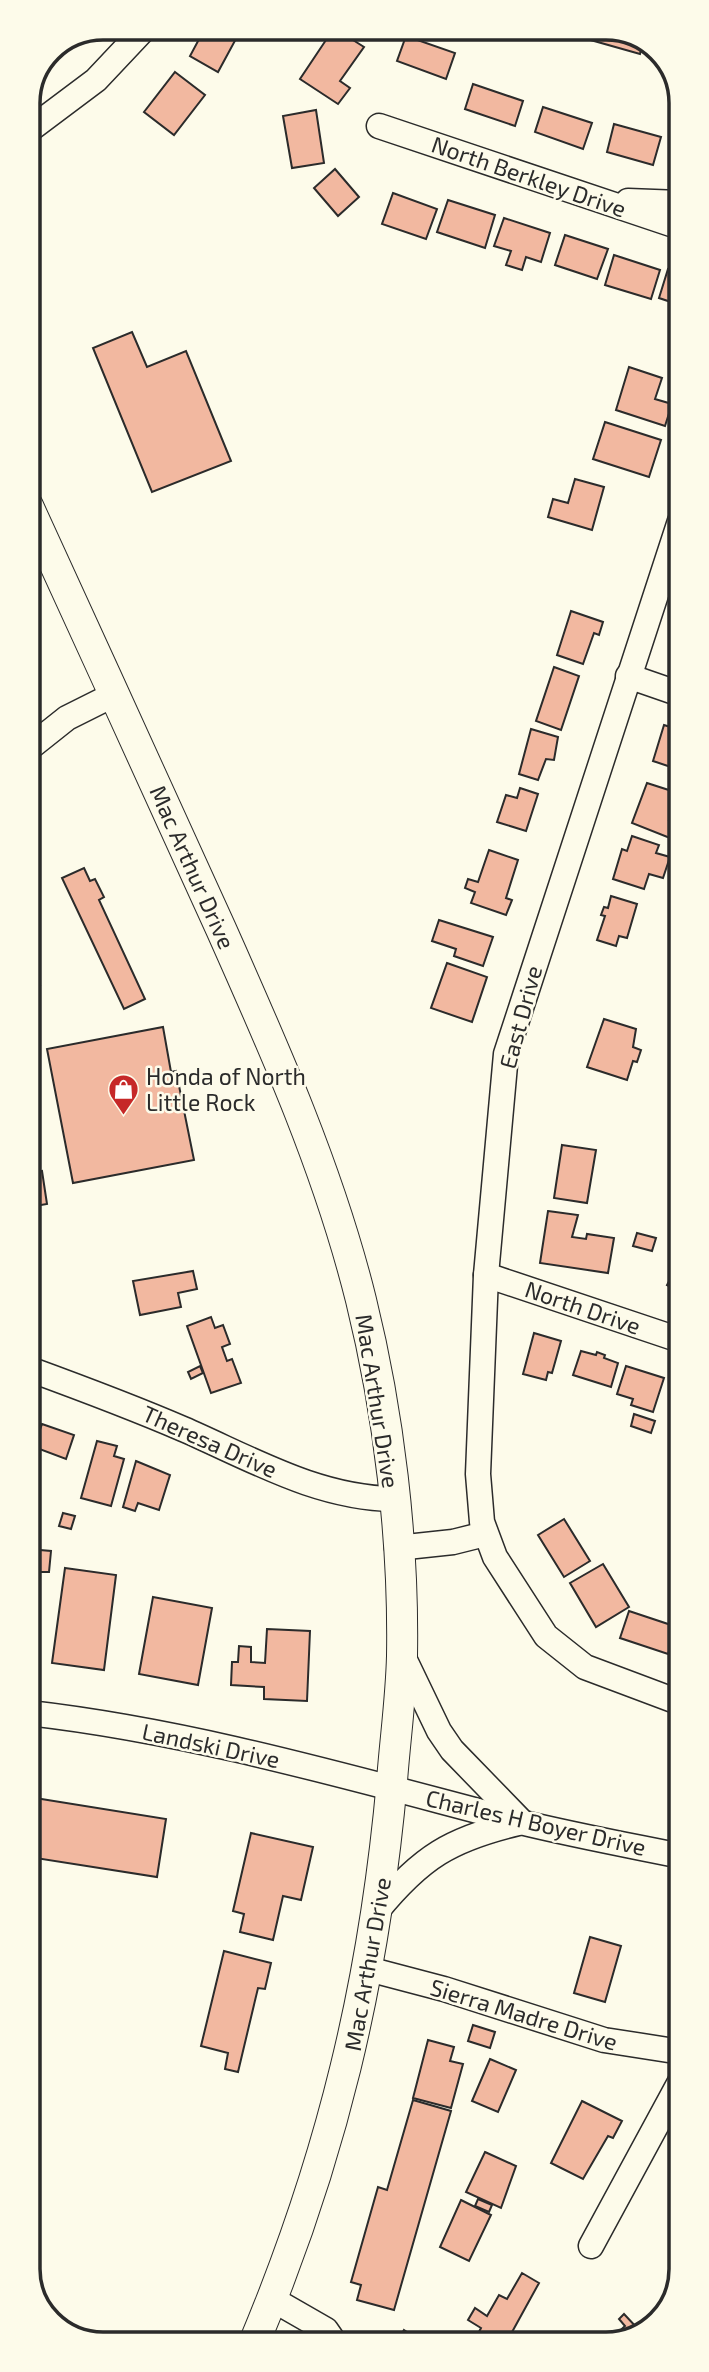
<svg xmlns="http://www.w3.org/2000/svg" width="709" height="2372" viewBox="0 0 709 2372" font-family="'Exo 2',sans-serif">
	<rect width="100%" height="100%" fill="#fdfbea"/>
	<g fill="#f2b8a0" stroke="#2b2b2b" stroke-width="2">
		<path d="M205 28H221L237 37 218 72 190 56Z"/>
		<path d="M334 28 364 47 340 81 350 88 338 104 300 79Z"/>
		<path d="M583 29H615L643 41 640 54 580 37Z"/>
		<path d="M406 36 455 53 446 79 397 61Z"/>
		<path d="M175 72 205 95 174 135 144 112Z"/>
		<path d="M473 84 523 101 515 126 465 109Z"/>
		<path d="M543 107 592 123 583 149 535 132Z"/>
		<path d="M316 110 324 163 292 168 283 116Z"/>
		<path d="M614 124 661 137 653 165 607 152Z"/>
		<path d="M335 169 359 197 338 216 314 188Z"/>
		<path d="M393 193 437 209 426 239 382 224Z"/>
		<path d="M448 200 495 215 485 248 437 232Z"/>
		<path d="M504 218 550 233 541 262 526 257 522 270 506 265 511 251 494 246Z"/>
		<path d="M565 235 608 249 597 279 555 265Z"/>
		<path d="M614 255 660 270 651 299 605 285Z"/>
		<path d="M668 269 680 272V305L659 298Z"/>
		<path d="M132 332 147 367 186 351 231 461 152 492 93 348Z"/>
		<path d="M629 367 662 378 655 399 672 404 665 426 616 410Z"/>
		<path d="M605 422 661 440 649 477 593 459Z"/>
		<path d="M575 479 604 487 592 530 548 517 553 499 568 503Z"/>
		<path d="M571 611 603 622 599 635 594 633 583 664 557 655Z"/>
		<path d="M554 667 579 676 561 730 536 721Z"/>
		<path d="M664 725 680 730V770L653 761Z"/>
		<path d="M531 729 558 737 554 760 546 759 538 780 519 774Z"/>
		<path d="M647 783 678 793 669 820 680 824V842L632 823Z"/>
		<path d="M520 788 538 794 526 831 497 822 506 795 517 798Z"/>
		<path d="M632 836 659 845 656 853 670 857 663 878 649 874 644 889 613 879 622 849 627 851Z"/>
		<path d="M489 850 518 860 506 898 512 900 506 915 471 903 475 892 465 888 468 879 478 882Z"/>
		<path d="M84 868 90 881 95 879 104 897 99 900 145 999 124 1009 62 878Z"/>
		<path d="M611 896 637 904 627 938 619 936 616 946 597 940 605 916 601 915 604 907 608 908Z"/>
		<path d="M439 920 493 937 483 966 454 956 456 949 432 941Z"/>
		<path d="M29 942 40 985 29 988Z"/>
		<path d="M447 963 487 977 472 1022 431 1008Z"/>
		<path d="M604 1019 636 1029 633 1047 641 1050 637 1062 633 1061 627 1080 587 1067Z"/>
		<path d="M163 1027 171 1072 176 1071 194 1160 73 1183 47 1049Z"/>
		<path d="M562 1145 596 1150 587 1203 554 1198Z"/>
		<path d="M42 1171 47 1204 29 1207V1173Z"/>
		<path d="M548 1211 578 1215 572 1237 586 1239 587 1234 614 1238 608 1273 540 1263Z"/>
		<path d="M637 1233 656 1238 652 1251 633 1246Z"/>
		<path d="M193 1271 197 1289 178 1293 181 1307 140 1315 133 1281Z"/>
		<path d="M674 1272 680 1275V1292L667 1285Z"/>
		<path d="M211 1317 215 1328 223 1325 230 1344 222 1347 227 1361 232 1359 241 1383 211 1393 187 1326Z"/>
		<path d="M534 1333 561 1341 552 1373 548 1372 546 1380 523 1374Z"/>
		<path d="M581 1351 596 1355 597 1352 605 1355 604 1358 618 1363 611 1387 573 1375Z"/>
		<path d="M200 1366 203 1373 191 1379 188 1372Z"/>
		<path d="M626 1366 664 1378 653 1412 631 1405 633 1399 617 1394Z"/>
		<path d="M634 1414 655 1421 651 1433 631 1426Z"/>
		<path d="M42 1424 74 1435 66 1459 34 1447Z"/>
		<path d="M97 1441 117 1446 114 1456 124 1459 111 1506 81 1498Z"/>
		<path d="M136 1461 170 1475 159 1510 138 1503 135 1511 123 1507Z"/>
		<path d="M63 1513 75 1516 71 1529 59 1526Z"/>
		<path d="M564 1519 590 1561 564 1577 538 1535Z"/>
		<path d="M40 1550 51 1551 49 1572H38Z"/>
		<path d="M603 1564 629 1607 596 1627 570 1583Z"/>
		<path d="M65 1568 116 1575 104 1670 52 1663Z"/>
		<path d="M153 1597 212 1608 198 1685 139 1674Z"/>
		<path d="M629 1611 677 1627 668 1654 620 1638Z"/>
		<path d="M267 1629 310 1631 307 1701 264 1699V1687L231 1685 232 1662H238L239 1646 251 1647V1662L265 1663Z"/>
		<path d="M29 1797 166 1819 157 1877 29 1857Z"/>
		<path d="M251 1833 313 1847 301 1900 283 1896 273 1940 240 1932 244 1914 233 1911Z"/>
		<path d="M590 1937 621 1946 605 2002 574 1993Z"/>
		<path d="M224 1951 271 1963 265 1989 258 1988 238 2072 225 2069 228 2053 201 2046Z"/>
		<path d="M473 2025 495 2032 490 2048 468 2041Z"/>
		<path d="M428 2040 454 2047 450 2061 463 2064 451 2108 413 2098Z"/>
		<path d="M490 2059 516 2070 498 2112 472 2101Z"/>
		<path d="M413 2100 451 2111 394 2310 357 2300 361 2285 351 2282 378 2187 387 2190Z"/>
		<path d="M582 2101 622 2121 613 2138 608 2136 583 2179 551 2163Z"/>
		<path d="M485 2152 516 2166 501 2208 466 2192Z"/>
		<path d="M478 2199 492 2205 489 2212 475 2206Z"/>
		<path d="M461 2200 491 2215 469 2261 440 2247Z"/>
		<path d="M522 2273 539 2283 506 2343H473L481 2328 468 2320 475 2308 487 2316 499 2295 507 2299Z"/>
		<path d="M672 2292 663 2318 659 2321 653 2314Z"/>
		<path d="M624 2314 640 2331 621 2342 595 2343 604 2335 609 2341 625 2326 619 2319Z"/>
		<path d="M404 2330 424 2343H396Z"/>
	</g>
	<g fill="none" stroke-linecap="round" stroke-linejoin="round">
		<defs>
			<g id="minor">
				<path d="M379 126 680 227"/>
				<path d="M28 131 96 80 145 28"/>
				<path d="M628 201 680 203"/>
				<path d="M680 521 506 1054 486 1275 478 1474 482 1522 495 1557 546 1636 585 1667 681 1703"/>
				<path d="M628 676 680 694"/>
				<path d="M28 749 67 718 113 695"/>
				<path d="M486 1275 680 1340"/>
				<path d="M29 1369C81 1388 132 1407 183 1429 252 1459 317 1498 394 1499"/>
				<path d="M397 1548 453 1542 485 1534"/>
				<path d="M402 1654 439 1731 452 1750 519 1819"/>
				<path d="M29 1713C196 1732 358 1780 520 1822 573 1835 627 1845 681 1856"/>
				<path d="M377 1911C421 1857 451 1839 518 1823"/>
				<path d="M368 1969 444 1989 604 2040 681 2052"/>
				<path d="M591 2246 681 2080"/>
				<path d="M272 2299 326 2330 335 2343"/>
			</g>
			<path id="major" d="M28 506C92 647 158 788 221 929 275 1050 329 1171 361 1300 389 1413 404 1540 402 1656 401 1698 395 1740 392 1781 374 1982 332 2157 254 2343"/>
		</defs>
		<use href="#minor" stroke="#2b2b2b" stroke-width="27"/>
		<use href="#major" stroke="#2b2b2b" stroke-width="32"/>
		<use href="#minor" stroke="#fdfbea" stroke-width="24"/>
		<use href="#major" stroke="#fdfbea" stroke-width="30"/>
	</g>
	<defs>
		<symbol id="shop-pin" viewBox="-11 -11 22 30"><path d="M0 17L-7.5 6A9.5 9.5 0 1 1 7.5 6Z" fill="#c62828" stroke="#fdfbea"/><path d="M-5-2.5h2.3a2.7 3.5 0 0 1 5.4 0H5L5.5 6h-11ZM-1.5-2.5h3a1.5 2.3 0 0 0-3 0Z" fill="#fff"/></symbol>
	</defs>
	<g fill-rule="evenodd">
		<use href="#shop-pin" x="106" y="1072" width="35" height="47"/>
	</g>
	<g text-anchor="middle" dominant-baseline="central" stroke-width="5" stroke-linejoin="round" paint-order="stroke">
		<g font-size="23" fill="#2b2b2b" stroke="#fdfbea">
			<text transform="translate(529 176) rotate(19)">North Berkley Drive</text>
			<text transform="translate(193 867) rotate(66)">Mac Arthur Drive</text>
			<text transform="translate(520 1017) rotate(-75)">East Drive</text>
			<text transform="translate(583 1307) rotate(19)">North Drive</text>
			<text transform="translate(378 1401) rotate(81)">Mac Arthur Drive</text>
			<text transform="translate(210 1441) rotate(24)">Theresa Drive</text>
			<text transform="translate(211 1745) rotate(12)">Landski Drive</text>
			<text transform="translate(536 1822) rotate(13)">Charles H Boyer Drive</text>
			<text transform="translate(367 1964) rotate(-80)">Mac Arthur Drive</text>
			<text transform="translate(524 2014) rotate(17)">Sierra Madre Drive</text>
		</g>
		<g font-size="23" fill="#2b2b2b" stroke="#fdfbea" text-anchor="start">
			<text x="146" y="1076">Honda of North<tspan x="146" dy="26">Little Rock</tspan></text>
		</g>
	</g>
	<path d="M0 0H709V2372H0ZM103 40H606A63 63 0 0 1 669 103V2269A63 63 0 0 1 606 2332H103A63 63 0 0 1 40 2269V103A63 63 0 0 1 103 40Z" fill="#fdfbea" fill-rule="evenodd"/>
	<path fill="none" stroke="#2b2b2b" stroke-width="3.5" d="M103 40H606A63 63 0 0 1 669 103V2269A63 63 0 0 1 606 2332H103A63 63 0 0 1 40 2269V103A63 63 0 0 1 103 40Z"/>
</svg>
